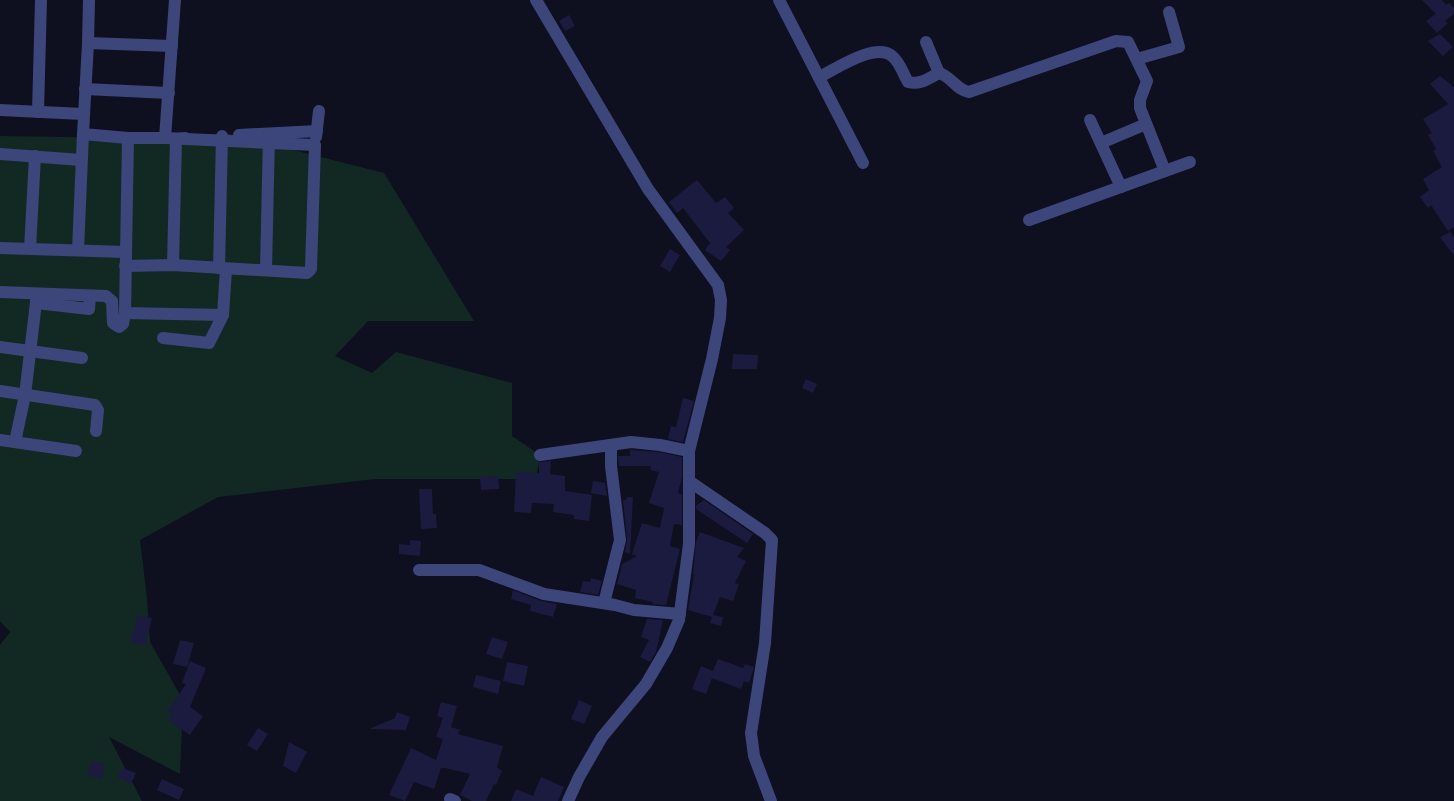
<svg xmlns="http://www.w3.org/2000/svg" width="1454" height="801" viewBox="0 0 1454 801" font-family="Quicksand,sans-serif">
	<rect width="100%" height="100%" fill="#0e0f1f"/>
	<path fill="#122923" d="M153 134H230L384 173 474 321H368L335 356 372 373 396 352 512 383V436L540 455 536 479H375L218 497 140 540 147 598 150 642 183 700 180 774 109 737 142 801H0V645L10 632 0 621V136L128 138Z"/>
	<g fill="#1b1b3f">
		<path d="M1422 0H1442L1446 5 1449 3 1454 8V14L1445 21 1448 23 1437 33 1426 21 1436 14Z"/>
		<path d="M569 15 575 26 565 31 559 21Z"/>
		<path d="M1440 34 1453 47 1443 56 1428 41Z"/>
		<path d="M1440 76 1454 87V227L1448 231 1431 205 1428 208 1420 197 1429 190 1423 179 1442 167 1433 151 1436 149 1428 135 1432 133 1423 119 1448 104 1430 84Z"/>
		<path d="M697 180 716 203 725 197 734 208 728 213 744 230 726 247 730 250 721 261 705 250 710 243 683 208 677 213 669 202Z"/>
		<path d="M1450 232 1454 237V256L1440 237Z"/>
		<path d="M670 249 680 255 670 272 660 266Z"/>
		<path d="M733 354 758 355 757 369H732Z"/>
		<path d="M806 379 817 384 813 393 802 388Z"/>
		<path d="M683 398 694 401 683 442 668 439 671 426 676 427Z"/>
		<path d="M630 450 659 452 682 457V477L678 493 682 495V525L674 524 670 546 680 549 666 605 652 604 653 602 635 598 636 590 617 584 622 564 637 556 632 554 642 523 660 528 664 508 649 503 659 472 650 470 651 466H619L618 456H630Z"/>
		<path d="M551 461 550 474 565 476V491L592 495 589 521 574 519V515L553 512 554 504 532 503 531 513 514 512 516 472 539 473V462Z"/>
		<path d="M498 476 499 489 481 490 480 477Z"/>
		<path d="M593 481 605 483 607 496 591 493Z"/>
		<path d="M419 489H432L433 514H436L437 528 421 529Z"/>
		<path d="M627 497H633L630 554 625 552 627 539 623 500H626Z"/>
		<path d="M704 500 753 534 747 543 696 509V506Z"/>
		<path d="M700 532 744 548 737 557 746 561 735 583 739 584 733 601 720 597 713 615 723 617 721 626 710 623 712 617 688 610 694 574H693L696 542Z"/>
		<path d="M410 540 421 541 420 556 399 554V544L410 545Z"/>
		<path d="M591 578 602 581 598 595 580 592 583 581 590 582Z"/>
		<path d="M513 590 541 601 557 604 553 617 530 611 531 605 511 599Z"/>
		<path d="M138 615 152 618 145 646 130 642Z"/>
		<path d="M647 619 663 620 656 652 650 662 640 657 649 640 641 637Z"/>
		<path d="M492 637 508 642 502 659 486 654Z"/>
		<path d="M180 640 194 643 187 667 173 664Z"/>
		<path d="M718 659 743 668 745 664 754 667 749 683 744 681 741 689 712 678 706 694 692 689 701 666 713 671Z"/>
		<path d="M190 661 206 668 190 707 203 716 190 735 168 720 172 715 168 710 186 684 182 683Z"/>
		<path d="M507 662 528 666 524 686 503 681Z"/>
		<path d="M476 675 501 681 498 694 473 687Z"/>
		<path d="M579 700 592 706 584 724 571 719Z"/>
		<path d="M441 702 457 706 451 727 460 730 458 734 503 746 497 767 502 771 496 785 494 784 486 801H472L460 795 470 774 445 768H441L434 789 414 782 405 801 389 795 411 748 436 760 443 739 436 737 443 718 437 716Z"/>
		<path d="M397 712 410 717 406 730 369 729 395 718Z"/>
		<path d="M258 728 268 734 257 751 247 745Z"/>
		<path d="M289 742 307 752 296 773 283 766Z"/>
		<path d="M91 761 105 764 102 779 87 775Z"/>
		<path d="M123 768 136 773 131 784 117 777Z"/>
		<path d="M541 777 564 787 558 801H511L516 789 533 796Z"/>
		<path d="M162 779 184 789 179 800 157 790Z"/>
	</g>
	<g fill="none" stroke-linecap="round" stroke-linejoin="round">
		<g stroke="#3c467b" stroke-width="12">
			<path d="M89 0 88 43 83 134 128 138H165L315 145 311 269 307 273 173 265 125 266"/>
			<path d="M536 0 648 189 718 285 721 300 720 318 712 359 689 451V544L679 620 667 648 646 684 602 737 579 777 568 801"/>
			<path d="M779 0 863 163"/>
			<path d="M926 42 939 73"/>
			<path d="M88 43 172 46"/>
			<path d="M1137 59 1179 47 1169 12"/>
			<path d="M819 77C836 69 875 42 892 56 900 62 903 74 908 82 920 85 928 79 939 73 951 76 956 90 969 92L1116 41 1128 42 1147 81 1140 100V108L1165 171"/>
			<path d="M85 89 169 93"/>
			<path d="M0 110 83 114"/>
			<path d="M38 112 41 0"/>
			<path d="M1090 120 1121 187"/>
			<path d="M239 135 317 131"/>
			<path d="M316 137 319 111"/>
			<path d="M165 138 175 0"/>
			<path d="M1101 143 1146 124"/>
			<path d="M0 154 81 160"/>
			<path d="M1029 220 1190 162"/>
			<path d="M0 248 125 252"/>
			<path d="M30 249 35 156"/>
			<path d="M78 250 83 134"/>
			<path d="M173 265 176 139 185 138"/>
			<path d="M219 268 222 136"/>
			<path d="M266 270 269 135"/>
			<path d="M0 292 106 296 112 301 113 323 119 327 123 324 125 313 128 138"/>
			<path d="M36 303 89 309 90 296"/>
			<path d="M125 313 223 315"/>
			<path d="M163 338 209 343 223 315 226 269"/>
			<path d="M0 347 82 358"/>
			<path d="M0 391 95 405 98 410 96 431"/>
			<path d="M0 440 76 451"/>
			<path d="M15 442 25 395 37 294"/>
			<path d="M540 455 631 442 660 445 689 451"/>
			<path d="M689 481 765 533 772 540 765 643 751 733 754 756 771 801"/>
			<path d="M419 570H479L544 594 615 605 634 610 680 614"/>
			<path d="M604 603 620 540 611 466V446"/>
			<path d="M450 799 455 801"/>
		</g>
	</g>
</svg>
